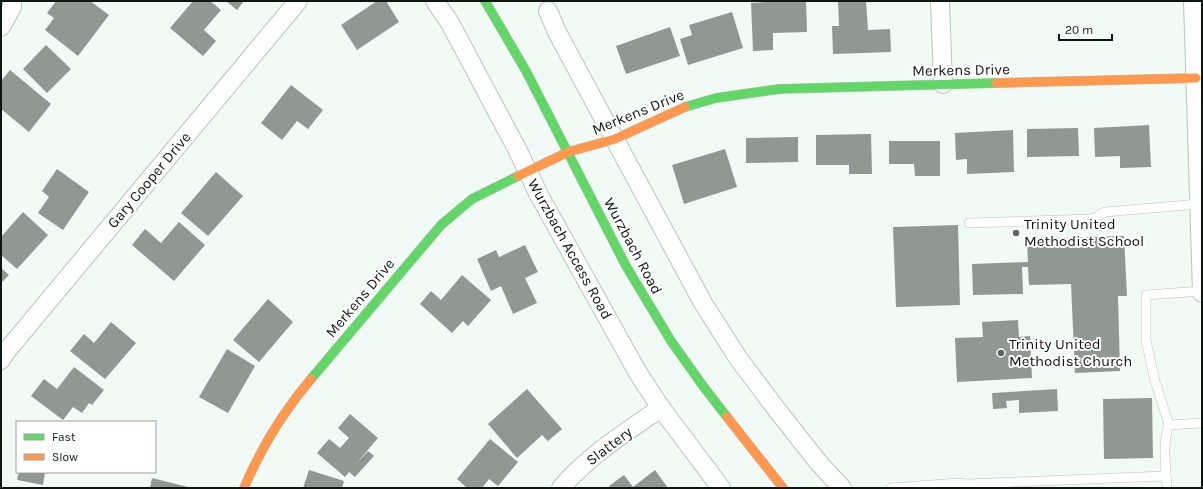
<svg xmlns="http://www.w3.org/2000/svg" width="1203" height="489" viewBox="0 0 1203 489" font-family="Karla,sans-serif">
	<rect width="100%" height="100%" fill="#f1faf4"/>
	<g fill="#8f9892">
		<path d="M56 1H90L109 15 78 56 45 30 54 18 47 13Z"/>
		<path d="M193 1H210L221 10 204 30 216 41 203 56 170 28Z"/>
		<path d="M226 1H244L237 10Z"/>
		<path d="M377 1H386L399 22 357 50 341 25Z"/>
		<path d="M766 1H806L807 32 773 33V50L753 51 751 3 766 2Z"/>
		<path d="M838 1H866L868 30 890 29 891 52 833 54 832 26H839Z"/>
		<path d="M732 12 743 48 688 65 680 39 692 35 689 25Z"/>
		<path d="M670 27 680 56 626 74 616 46Z"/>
		<path d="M46 45 71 69 47 93 23 69Z"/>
		<path d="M10 70 51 104 29 132 1 109V81Z"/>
		<path d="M291 85 323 110 308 129 297 121 282 140 261 123Z"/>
		<path d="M1149 125 1151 167 1120 168V156L1095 157 1094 128Z"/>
		<path d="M1078 128 1079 156 1027 157V129Z"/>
		<path d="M1013 130 1014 172 967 174V159L956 160 955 133Z"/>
		<path d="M871 134 872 174H849V165H816V135Z"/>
		<path d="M798 137V162L746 163V138Z"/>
		<path d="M889 141H940V176H915L914 164H889Z"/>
		<path d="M725 149 737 187 684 204 672 165Z"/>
		<path d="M57 169 89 192 63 230 38 213 49 197 42 191Z"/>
		<path d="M216 172 243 196 208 236 181 213Z"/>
		<path d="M23 212 48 235 17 269 1 255V237Z"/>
		<path d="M179 222 205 245 174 281 132 245 145 229 161 243Z"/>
		<path d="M958 225 960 305 896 307 893 227Z"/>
		<path d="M1124 236 1127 296H1118L1120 371 1075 373 1071 284 1029 285 1028 267H1022L1023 294 973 295 972 264 1028 262 1027 239Z"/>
		<path d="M525 245 538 272 525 278 537 303 513 314 501 286 491 291 477 259 496 250 499 257Z"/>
		<path d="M1 268 9 275 1 283Z"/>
		<path d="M462 275 491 300 468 326 463 321 452 333 420 304 431 291 441 300Z"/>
		<path d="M268 299 293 322 259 362 233 340Z"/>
		<path d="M1018 320 1019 337 1030 336 1032 378 957 382 955 338 983 337 982 322Z"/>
		<path d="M111 322 136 343 105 379 70 351 84 334 94 343Z"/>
		<path d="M227 349 255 366 228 413 199 397Z"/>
		<path d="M74 367 104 390 92 405 89 403 82 413 73 407 63 420 31 396 44 379 57 389Z"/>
		<path d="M527 389 562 429 548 441 542 435 517 458 488 424Z"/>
		<path d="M1057 389 1058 411 1019 413V400L1006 401 1007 408 993 409 992 393Z"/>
		<path d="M1152 398 1153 458 1104 459 1103 399Z"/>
		<path d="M350 414 378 438 355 465 368 451 374 456 355 477 349 472 345 477 317 453 329 439 340 448 349 438 338 428Z"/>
		<path d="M490 439 518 462 498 486 489 479 482 488H467L457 479Z"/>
		<path d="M309 470 344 481 342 488H303Z"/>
		<path d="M655 470 668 488H611L609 486 624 475 633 487Z"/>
		<path d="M19 472H45L43 485 17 480Z"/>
		<path d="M152 478 188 487V488H150Z"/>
	</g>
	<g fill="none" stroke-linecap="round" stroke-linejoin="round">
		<defs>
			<g id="lane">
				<path d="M969 223 1092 219 1105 212 1199 204"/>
				<path d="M1169 425 1155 381 1146 341V295L1202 291"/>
				<path d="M968 484 1166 476"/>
				<path d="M891 488 958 483 968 484V488"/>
				<path d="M1167 488C1166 470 1162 442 1169 425L1202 423"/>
			</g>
			<g id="street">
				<path d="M435 1 450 23 517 149 539 195 638 373 661 408 721 488"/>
				<path d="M940 1 943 84"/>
				<path d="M1193 1 1202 293"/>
				<path d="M548 11 558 34 703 303 738 358 774 406 818 462 842 488"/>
				<path d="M1 27 12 7V1"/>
				<path d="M1 360 5 353 298 1"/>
				<path d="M561 488C589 455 626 432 661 408"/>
			</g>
			<g id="fast">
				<path d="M485 1 526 71 626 266 671 341 703 386 727 417"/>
				<path d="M685 107 716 98 779 89 996 83"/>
				<path d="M311 379 441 225 472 199 518 176"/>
			</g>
			<g id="slow">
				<path d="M996 83 1196 78"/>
				<path d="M518 176 568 152 615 139 685 107"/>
				<path d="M727 417 783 488"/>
				<path d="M244 488C261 448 283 412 311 379"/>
			</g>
		</defs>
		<use href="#lane" stroke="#bbc4be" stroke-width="10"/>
		<use href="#street" stroke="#bbc4be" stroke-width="20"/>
		<use href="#fast" stroke="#bbc4be" stroke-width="10"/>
		<use href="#slow" stroke="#bbc4be" stroke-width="10"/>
		<use href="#lane" stroke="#fdfefd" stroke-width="9"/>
		<use href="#street" stroke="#fdfefd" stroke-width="18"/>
		<use href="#fast" stroke="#63d668" stroke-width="9"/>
		<use href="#slow" stroke="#ff974d" stroke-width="9"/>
	</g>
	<g fill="#5d6660" stroke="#fff" stroke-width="1.5">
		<circle cx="1016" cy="233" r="4"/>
		<circle cx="1001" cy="353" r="4"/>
	</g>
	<g text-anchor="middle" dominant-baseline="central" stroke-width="4" stroke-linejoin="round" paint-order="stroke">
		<g font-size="15" fill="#0d1610" stroke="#fff">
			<text transform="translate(961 70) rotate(-1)">Merkens Drive</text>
			<text transform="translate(638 112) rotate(-22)">Merkens Drive</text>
			<text transform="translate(149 180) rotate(-50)">Gary Cooper Drive</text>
			<text transform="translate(633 246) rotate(62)">Wurzbach Road</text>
			<text transform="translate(570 249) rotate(61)">Wurzbach Access Road</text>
			<text transform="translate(360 298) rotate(-50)">Merkens Drive</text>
			<text transform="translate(609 446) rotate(-37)">Slattery</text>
		</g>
		<g font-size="15" fill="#0d1610" stroke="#fff" text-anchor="start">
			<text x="1024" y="224">Trinity United<tspan x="1024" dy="17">Methodist School</tspan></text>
			<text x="1009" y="344">Trinity United<tspan x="1009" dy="17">Methodist Church</tspan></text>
		</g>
	</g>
	<rect width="1203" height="489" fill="none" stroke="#0d1610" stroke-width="4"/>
	<rect x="16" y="421" width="140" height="52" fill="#ffffff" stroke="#9ea29f"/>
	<rect x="24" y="434" width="20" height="6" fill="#63d668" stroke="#9ea29f"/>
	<text x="52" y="441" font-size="12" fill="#0d1610">Fast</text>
	<rect x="24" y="454" width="20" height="6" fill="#ff974d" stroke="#9ea29f"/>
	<text x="52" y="461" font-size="12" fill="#0d1610">Slow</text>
	<path d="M1059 34v6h53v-6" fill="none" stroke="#0d1610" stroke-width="2"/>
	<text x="1065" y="34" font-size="12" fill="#0d1610" stroke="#ffffff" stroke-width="3" paint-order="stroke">20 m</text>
</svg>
